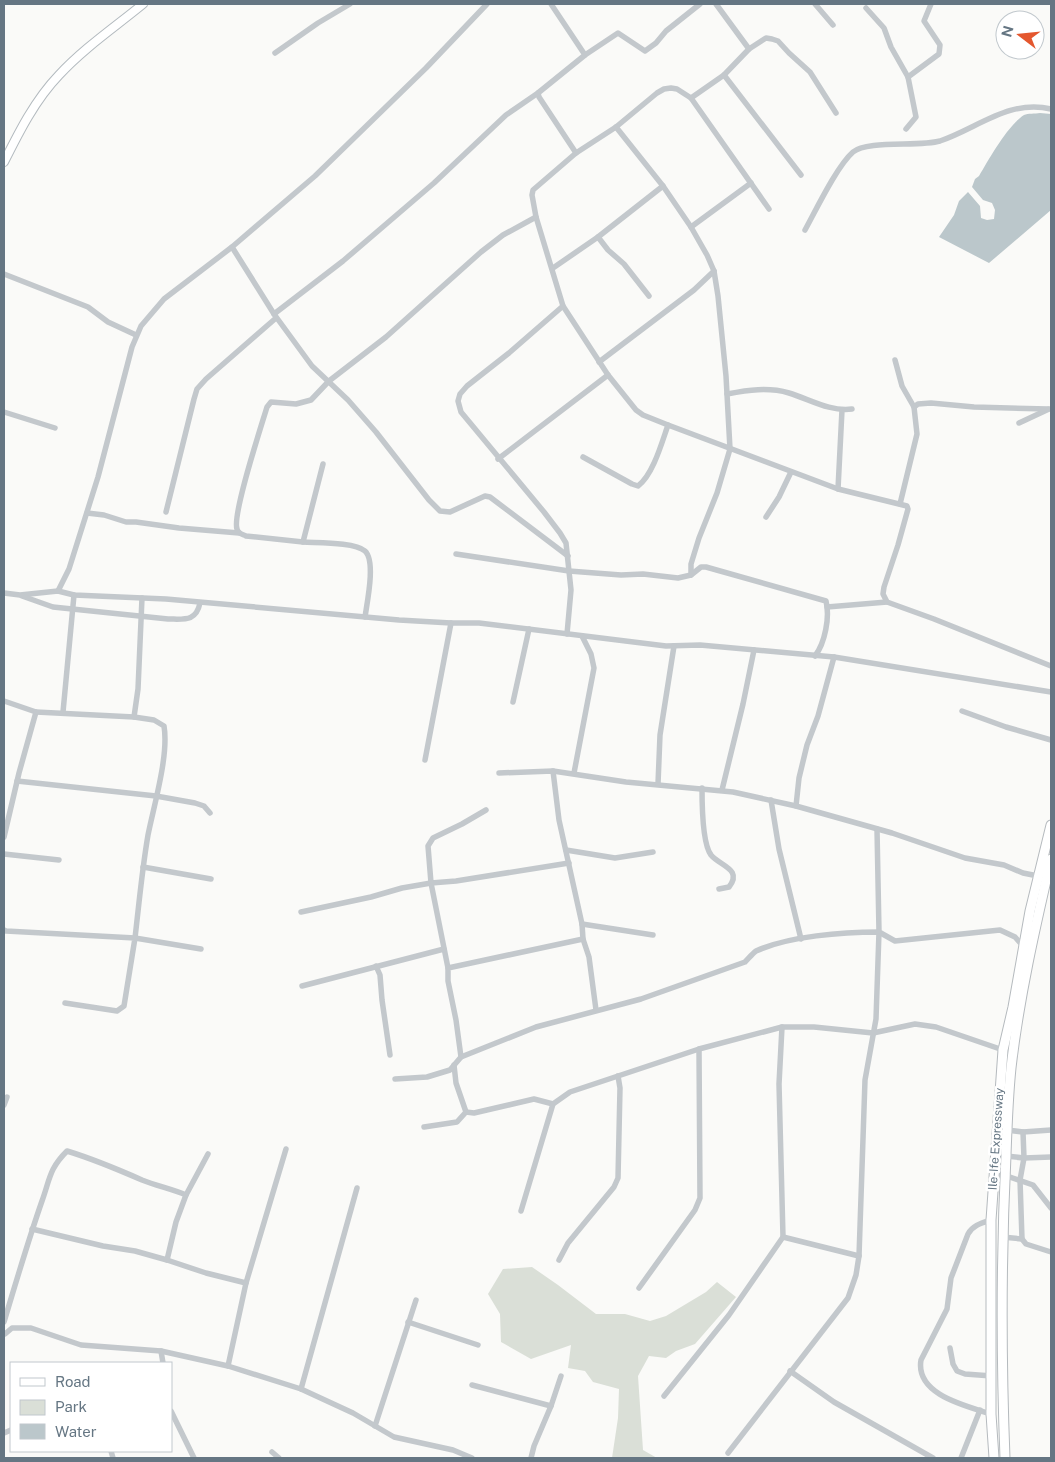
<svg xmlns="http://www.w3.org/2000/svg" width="1055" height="1462" viewBox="0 0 1055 1462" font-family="'Public Sans',sans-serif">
	<rect width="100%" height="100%" fill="#fafaf8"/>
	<path fill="#dadfd7" d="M532 1267 558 1285 596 1314H625L650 1321 666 1316 706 1292 717 1282 736 1297 695 1344 676 1351 666 1358 649 1356 638 1376 643 1450 657 1458H612L618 1418 619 1389 593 1382 585 1371 568 1368 571 1345 531 1359 501 1342 500 1314 488 1294 503 1269Z"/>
	<path fill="#bbc7cb" d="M1040 113 1051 114V210L989 263 939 237 954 215 959 201 968 192 980 206 981 218 987 220 994 219 995 210 992 203 983 200 972 187 975 179 979 176C989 159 1008 125 1024 115 1028 113 1035 114 1040 113Z"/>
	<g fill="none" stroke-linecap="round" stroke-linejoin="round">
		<defs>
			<path id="secondary" d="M4 162C19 132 35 100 59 75 84 48 115 27 143 4"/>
			<g id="primary">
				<path d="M994 1458 991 1414V1220L1003 1050 1013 1007 1030 911 1051 825"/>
				<path d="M1005 1458C1001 1356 1001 1257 1006 1155 1007 1126 1008 1097 1011 1068 1019 998 1035 928 1051 859"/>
			</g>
		</defs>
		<use href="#secondary" stroke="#b3babf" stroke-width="10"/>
		<use href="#primary" stroke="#b5babe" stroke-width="11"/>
		<g stroke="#c3c8cc" stroke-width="5.5">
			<path d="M551 4 585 55 538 93 539 97 576 153"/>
			<path d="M716 4 749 49"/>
			<path d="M815 4 833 25"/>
			<path d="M866 8 884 28 891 47 908 77 916 117 906 129"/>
			<path d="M275 53 318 23 350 4"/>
			<path d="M585 55 618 33 645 51 656 43 666 31 700 4"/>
			<path d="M724 75 801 175"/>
			<path d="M908 77 939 54 940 45 924 21 931 4"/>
			<path d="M691 98 724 75 749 49 766 38 772 39 778 41 789 53 810 72 836 113"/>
			<path d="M769 209 691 98 677 89 671 88 664 89 657 93 616 127 576 153 533 190 532 195 536 217 563 306 608 375 636 410 643 415 668 425 838 489 907 506 908 509 898 545 884 587 883 594 887 602 934 619 1051 666"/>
			<path d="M691 227 751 183"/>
			<path d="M805 230C816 210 837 166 853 152 867 140 919 147 940 141 978 128 1009 99 1051 109"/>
			<path d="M598 237 608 250 624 264 649 296"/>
			<path d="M232 247 274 314 312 366 348 400 376 432 429 500 440 511 450 512 485 496 490 497 568 556"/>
			<path d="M553 268 598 237 663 186"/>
			<path d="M4 274 88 307 108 322 136 335"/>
			<path d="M563 306 509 353 467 386 460 394 458 401 461 412 544 512 560 533 566 543 571 590 567 634"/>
			<path d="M274 314 343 261 434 183 506 115 538 93"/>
			<path d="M895 360 902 386 914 407"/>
			<path d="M599 362 694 290 714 271"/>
			<path d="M727 394C748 390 768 387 789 393 809 399 830 412 852 409"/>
			<path d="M4 412 55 428"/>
			<path d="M1019 423 1049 409"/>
			<path d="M583 457 632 484 638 486C653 475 662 442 668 425"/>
			<path d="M498 459 608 375"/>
			<path d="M323 464 303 542 246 536C242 534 238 534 237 529 232 515 261 427 267 407L271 402 296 404 311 400 329 381 386 337 481 252 503 235 536 217"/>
			<path d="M838 489 842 410"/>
			<path d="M900 504 917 434 914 407 918 404 931 403 974 407 1048 409"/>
			<path d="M166 512 194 399 197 389 206 379 276 318"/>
			<path d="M87 513 104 515 126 522H136L179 528 239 533"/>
			<path d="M766 517 779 497 791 472"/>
			<path d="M303 542C317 543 355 542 365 551 376 561 367 603 365 617"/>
			<path d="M456 554 569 571 621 575 643 574 678 578 691 575V564L699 538 717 493 730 449 726 376 718 296 714 271 707 255 691 227 663 186 616 127"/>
			<path d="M691 575 701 567H706L826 601C830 617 825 643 815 656"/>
			<path d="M58 591 69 569 98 477 132 347 141 326 164 299 232 247 315 176 426 68 487 4"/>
			<path d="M4 593 20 595 58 591 74 595 166 599 399 620 451 623H479L666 646 700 645 834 657 1051 692"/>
			<path d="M22 596 53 607 168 619C184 619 196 622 200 603"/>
			<path d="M827 607 887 602"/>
			<path d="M4 701 36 712 19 773 4 837"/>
			<path d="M513 702 529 629"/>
			<path d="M962 711 1006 727 1051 740"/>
			<path d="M36 712 134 717 154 720 164 726C169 755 154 805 148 835 142 870 139 904 135 938L201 949"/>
			<path d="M63 712 74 595"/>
			<path d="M134 717 138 689 142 598"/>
			<path d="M425 760 451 623"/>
			<path d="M553 771 559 820 582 924 583 939 589 957 596 1010"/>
			<path d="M499 773 553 771 626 782 733 792 796 806 892 833 965 858 1004 865 1023 873 1038 876"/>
			<path d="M574 773 594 668 591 654 582 636"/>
			<path d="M17 781 156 796 195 803 204 806 210 813"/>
			<path d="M658 784 660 735 674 646"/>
			<path d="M702 788C702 804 702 843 711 855 720 866 743 869 729 887L719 889"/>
			<path d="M722 790 743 704 754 650"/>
			<path d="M771 800 779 849 801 939"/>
			<path d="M796 806 799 778 807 745 818 716 834 657"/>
			<path d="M877 829 879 932 895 941 1000 930 1015 937 1023 946"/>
			<path d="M566 850 615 858 653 852"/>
			<path d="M4 854 59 860"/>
			<path d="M143 867 211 879"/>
			<path d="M301 912 371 897 402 888 431 883 456 881 569 863"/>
			<path d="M582 924 653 935"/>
			<path d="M4 930 6 931 135 938 124 1006 117 1011 65 1003"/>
			<path d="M376 966 380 975 382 1000 390 1055"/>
			<path d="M448 968 431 883 428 846 433 838 462 824 486 810"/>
			<path d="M302 986 444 949"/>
			<path d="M461 1057 456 1020 448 981V968L583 939"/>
			<path d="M454 1065 456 1083 466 1112 474 1113 534 1099 553 1104"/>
			<path d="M395 1079 427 1077 450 1070 461 1057 536 1027 641 999 745 962C749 958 752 954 756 951 789 936 843 932 879 932L876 1019 865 1080 859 1256 856 1275 848 1298 728 1453"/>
			<path d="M4 1105 7 1097"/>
			<path d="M424 1127 457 1122 466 1112"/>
			<path d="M1007 1130 1023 1132 1051 1130"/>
			<path d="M1006 1156 1024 1158 1051 1157"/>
			<path d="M1004 1175 1033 1185 1051 1208"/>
			<path d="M521 1211 553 1104 570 1092 699 1049 782 1027H814L873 1033 915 1024 936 1027 1003 1050"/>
			<path d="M991 1220C982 1223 973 1225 968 1234L951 1278 947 1309 921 1360C915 1395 967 1406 991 1414"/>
			<path d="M32 1229 103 1246 135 1251 167 1260 206 1273 246 1283"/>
			<path d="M783 1237 859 1256"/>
			<path d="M1002 1237 1022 1239 1026 1244 1051 1252"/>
			<path d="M1022 1239 1020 1180 1024 1158 1023 1132"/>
			<path d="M167 1260 176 1222 186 1195 208 1154"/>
			<path d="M559 1260 568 1243 614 1187 618 1178 620 1088 618 1076"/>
			<path d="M639 1288 695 1210 700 1198 699 1049"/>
			<path d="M4 1322C16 1282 28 1241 42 1201 50 1179 49 1169 67 1151 93 1159 117 1169 142 1180 157 1186 172 1189 186 1195"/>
			<path d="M408 1322 478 1345"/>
			<path d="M5 1334 12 1328H31L81 1345 161 1351 228 1366 301 1389 353 1413 394 1437 453 1450 472 1458"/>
			<path d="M950 1348 953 1364 957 1371 965 1374 992 1376"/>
			<path d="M161 1351 163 1363"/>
			<path d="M228 1366 246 1283 286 1149"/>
			<path d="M790 1371 834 1402 933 1458"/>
			<path d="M472 1385 551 1406"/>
			<path d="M301 1389 357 1188"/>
			<path d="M664 1396 729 1315 783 1237 779 1084 782 1027"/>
			<path d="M171 1411 194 1458"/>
			<path d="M375 1426 416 1300"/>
			<path d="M4 1433 11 1430"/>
			<path d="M111 1451 113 1458"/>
			<path d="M272 1452 279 1458"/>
			<path d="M531 1458 534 1446 551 1406 561 1376"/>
			<path d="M961 1458 980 1410"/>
		</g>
		<use href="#secondary" stroke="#fff" stroke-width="8"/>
		<use href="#primary" stroke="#fff" stroke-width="9"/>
	</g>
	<g text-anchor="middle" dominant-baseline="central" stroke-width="5" stroke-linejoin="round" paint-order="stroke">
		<g font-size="12" fill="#657683" stroke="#fff">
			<text transform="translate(996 1139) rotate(-86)">Ile-Ife Expressway</text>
		</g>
	</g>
	<rect width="1055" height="1462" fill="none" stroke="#657683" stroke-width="10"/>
	<rect x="10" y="1362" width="162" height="90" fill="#ffffff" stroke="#c1c8cd"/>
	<rect x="20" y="1378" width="25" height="8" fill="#ffffff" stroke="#c1c8cd"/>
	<text x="55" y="1387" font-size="15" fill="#657683">Road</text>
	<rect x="20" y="1400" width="25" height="15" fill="#dadfd7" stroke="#c1c8cd"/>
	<text x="55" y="1412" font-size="15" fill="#657683">Park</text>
	<rect x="20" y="1424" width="25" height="15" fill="#bbc7cb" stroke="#c1c8cd"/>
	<text x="55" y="1437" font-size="15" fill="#657683">Water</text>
	<g transform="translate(1020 35) rotate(286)"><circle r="24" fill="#ffffff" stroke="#c1c8cd"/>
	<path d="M0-4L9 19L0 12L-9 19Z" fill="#e4572e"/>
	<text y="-8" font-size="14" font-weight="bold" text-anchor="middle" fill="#657683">N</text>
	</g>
</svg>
